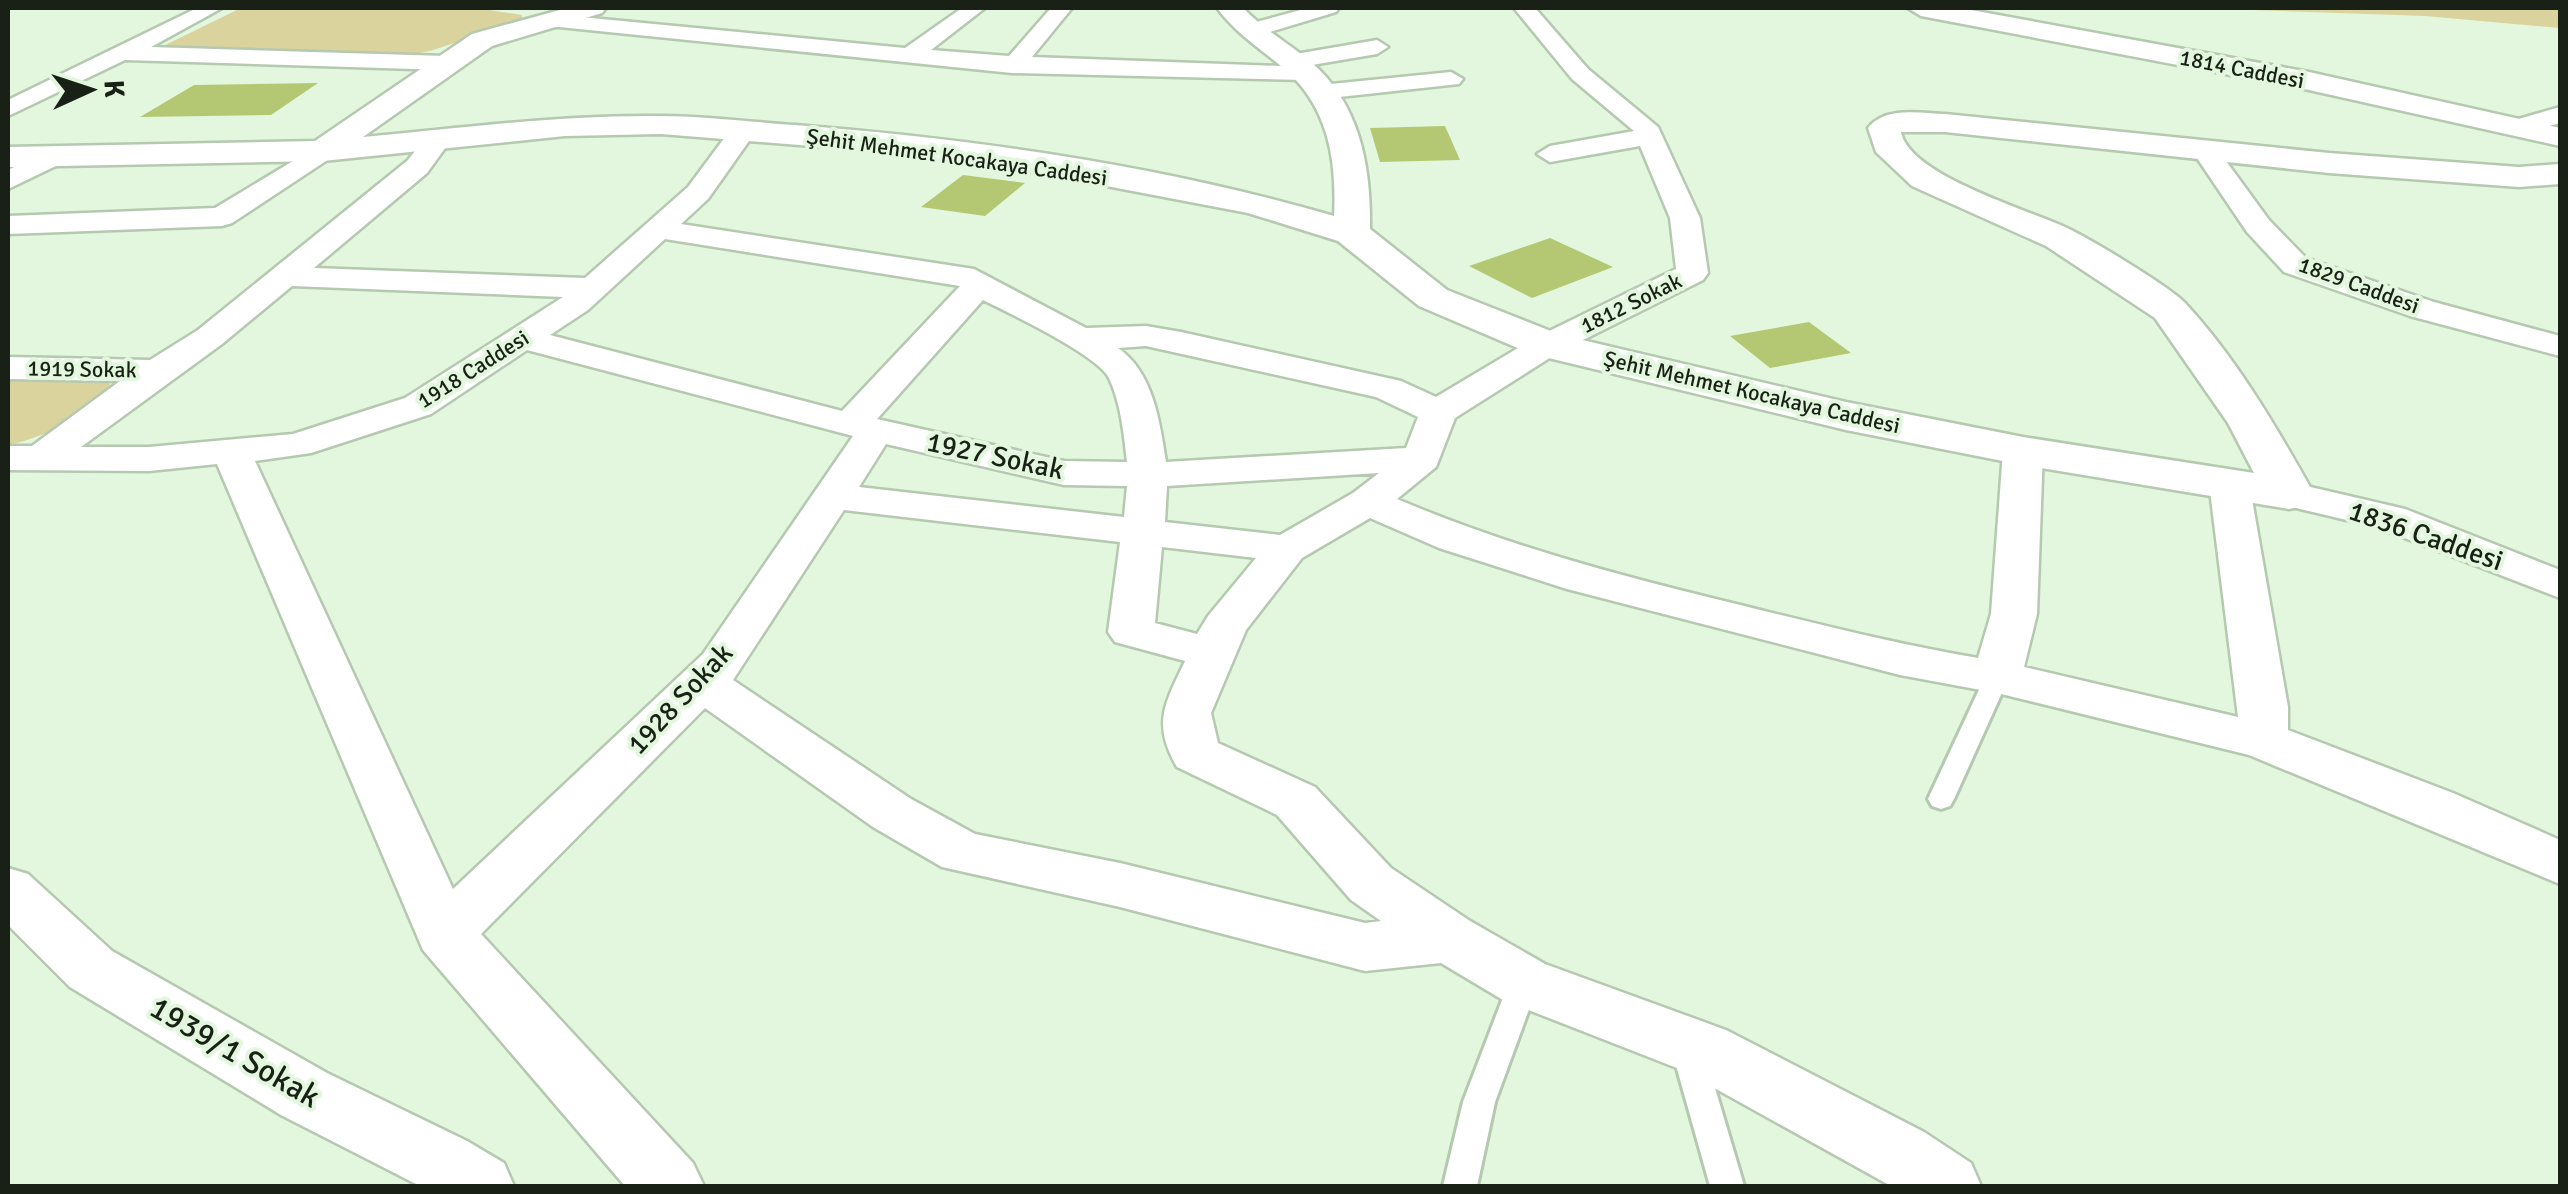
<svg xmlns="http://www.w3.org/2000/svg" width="2568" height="1194" viewBox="0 0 2568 1194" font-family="Signika,sans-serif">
	<rect width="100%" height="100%" fill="#e3f7de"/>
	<g fill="#dad39e">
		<path d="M241 8H476L522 15V21L430 51 386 59 157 49Z"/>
		<path d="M2194 8H2560V28L2425 16Z"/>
		<path d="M8 377 109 383 113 392C83 417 46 437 8 445Z"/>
	</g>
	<g fill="#b4c873">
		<path d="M318 83 271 115 140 117 194 85Z"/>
		<path d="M1445 126 1460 160 1380 162 1370 128Z"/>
		<path d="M963 175 1025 183 985 216 921 207Z"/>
		<path d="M1550 238 1613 267 1532 298 1469 266Z"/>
		<path d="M1809 322 1851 353 1770 368 1730 336Z"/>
	</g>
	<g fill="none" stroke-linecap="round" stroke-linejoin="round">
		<defs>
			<g id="lane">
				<path d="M1997 669 2009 677 1954 799 1950 806 1941 809 1932 806 1928 799 1985 677Z"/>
				<path d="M1524 969 1535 973 1539 982 1495 1102 1477 1186H1443L1463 1102 1509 982 1513 973Z"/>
				<path d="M1688 1037 1699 1041 1704 1051 1744 1186H1710L1672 1051 1677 1041Z"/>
			</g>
			<g id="street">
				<path d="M197 8H222L151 47 446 56 458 63 446 70 125 60 8 116V100Z"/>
				<path d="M962 8H985L931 50 1009 56 1051 8H1072L1032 57 1281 66 1282 57 1290 55 1377 40 1388 47 1377 54 1306 66 1317 73 1305 80 1012 73 549 26 538 20 549 14 905 48Z"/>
				<path d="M1308 8H1339L1336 12 1250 38 1239 31 1242 26Z"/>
				<path d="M1514 8H1535L1588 69 1658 127 1700 218 1708 273 1703 280 1559 352 1455 418 1436 467 1397 499C1505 545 1617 575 1732 603 1814 623 1895 644 1978 658L1991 614 2003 451 2009 443 2023 439 2037 443 2043 451 2037 614 2024 667 2238 717 2209 482 2215 473 2229 470 2243 473 2249 482 2288 707V730L2453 793 2560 840V884L2249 755 1997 693 1900 675 1567 589 1439 548 1370 518 1302 558 1246 630 1211 713 1218 743 1315 787 1391 868 1470 921 1545 964 1726 1030 1924 1132 1971 1163 1981 1186H1891L1682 1070 1503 1000 1441 963 1365 971 1120 907 942 867 873 827 705 708 481 934 693 1163 704 1186H625L423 950 217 464 149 471 8 470V446H32L120 381 8 379V357L150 360 198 330 407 161 429 134 438 132 451 140 427 173 314 268 585 278 688 187 734 125 743 123 756 131 708 199 681 224 974 269 1086 328 1146 326 1181 332 1401 381 1436 397 1535 338 1676 269 1670 218 1640 146 1550 162 1537 154 1550 146 1634 131 1572 79ZM665 239 960 286 842 411 550 335 588 310ZM292 286 563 297 405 398 293 434 149 447H81L222 344ZM983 300C1009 313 1098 355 1109 378 1121 403 1124 436 1127 462L1064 461 877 419ZM1146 346 1376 397 1418 417 1406 448 1166 462C1160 422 1153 372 1118 348ZM527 350 853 436 703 654 453 889 255 461 311 453 431 414ZM886 444 1064 485 1127 486 1124 517 859 487ZM1379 473 1353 493 1280 535 1165 522 1167 486ZM844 510 1120 542 1108 632 1115 642 1185 661C1166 702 1151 723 1177 767L1277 815 1351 900 1381 921 1365 923 1120 863 975 834 911 799 733 680ZM1162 547 1256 558 1208 616 1197 634 1155 623Z"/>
				<path d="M1451 72 1463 79 1459 84 1321 99 1309 92 1321 85Z"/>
				<path d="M2560 107V123L2517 135 2504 127 2508 122Z"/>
				<path d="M323 143 332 145 336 151 332 157 232 223 222 226 8 234V216L215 208Z"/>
				<path d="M2206 144 2215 146 2269 220 2306 258 2434 302 2560 336V356L2410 316 2284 272 2247 232 2193 152Z"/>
				<path d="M54 148 64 150 67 156 64 162 8 189V170Z"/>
				<path d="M2289 482 2405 509 2560 570V598L2376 527 2275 503 2269 494 2275 485Z"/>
				<path d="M8 868 28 874 112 951 327 1073 467 1141 504 1163 514 1186H420L281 1115 70 987 8 925Z"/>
			</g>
			<g id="secondary">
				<path d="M567 8H606L602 13 492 46 363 137C461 128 559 115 658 116 704 116 750 122 795 125 975 139 1160 165 1334 216 1337 159 1328 104 1281 66 1259 48 1235 32 1217 8H1243C1263 29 1288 43 1310 61 1360 104 1371 166 1370 229L1447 290 1561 335 1846 402 2023 437 2254 473 2228 423 2155 318 2046 246 1912 186 1876 152 1868 128C1885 106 1920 113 1945 114L2329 153 2519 167 2560 164V184L2519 187 2329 173 1945 132H1901C1909 176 2030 210 2069 229 2092 240 2170 287 2185 303 2237 359 2277 428 2314 494L2307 505 2289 509 2023 465 1846 430 1532 354 1419 306 1338 241 1248 213 1033 172 861 150 661 134 565 136 323 161 8 167V147L315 141 472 34Z"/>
				<path d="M1908 8H1960L2309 72 2560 128V146L2309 90 1921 16Z"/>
			</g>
		</defs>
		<use href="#lane" stroke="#b5c8b0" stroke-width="6"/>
		<use href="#street" stroke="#b5c8b0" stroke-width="5"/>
		<use href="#secondary" stroke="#b5c8b0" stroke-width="5"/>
		<use href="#lane" fill="#fff" fill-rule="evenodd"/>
		<use href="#street" fill="#fff" fill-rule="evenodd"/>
		<use href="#secondary" fill="#fff" fill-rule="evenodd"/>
	</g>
	<g text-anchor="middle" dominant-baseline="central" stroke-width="8" stroke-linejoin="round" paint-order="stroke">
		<g font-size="22" fill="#192117" stroke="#e3f7de">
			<text transform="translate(2242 69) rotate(11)">1814 Caddesi</text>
			<text transform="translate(957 157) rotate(8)">Şehit Mehmet Kocakaya Caddesi</text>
			<text transform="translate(2359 285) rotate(20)">1829 Caddesi</text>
			<text transform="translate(1631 303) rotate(-26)">1812 Sokak</text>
			<text transform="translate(82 369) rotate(1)">1919 Sokak</text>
			<text transform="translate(473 369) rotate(-32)">1918 Caddesi</text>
			<text transform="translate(1752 392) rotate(13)">Şehit Mehmet Kocakaya Caddesi</text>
		</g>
		<g font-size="28" fill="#192117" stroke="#e3f7de">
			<text transform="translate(995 456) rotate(12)">1927 Sokak</text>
			<text transform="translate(2426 536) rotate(19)">1836 Caddesi</text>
			<text transform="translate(680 699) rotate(-47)">1928 Sokak</text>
		</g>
		<g font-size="32" fill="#192117" stroke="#e3f7de">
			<text transform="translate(235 1052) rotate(30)">1939/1 Sokak</text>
		</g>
	</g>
	<rect width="2568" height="1194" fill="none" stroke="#192117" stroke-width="20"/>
	<g transform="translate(90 90) rotate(87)" stroke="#e3f7de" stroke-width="8" paint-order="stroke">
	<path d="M0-8L18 38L0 25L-18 38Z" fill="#192117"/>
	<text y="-15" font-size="28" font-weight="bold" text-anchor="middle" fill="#192117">K</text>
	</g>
</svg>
